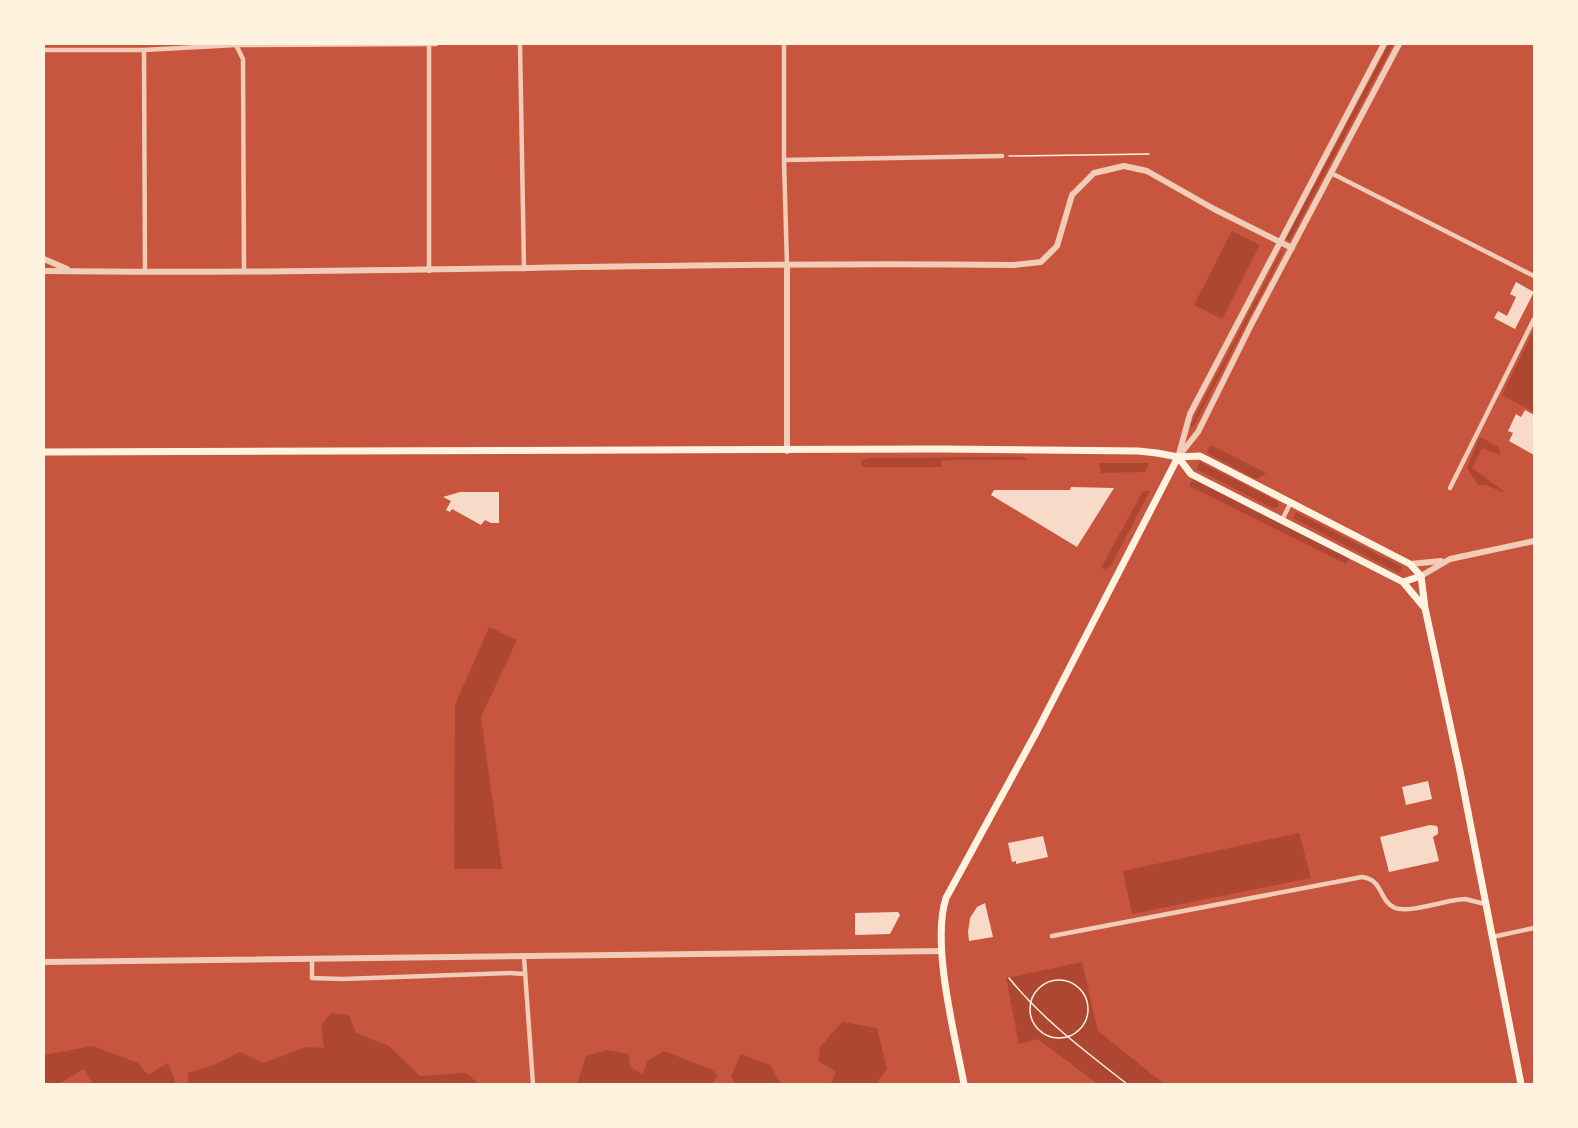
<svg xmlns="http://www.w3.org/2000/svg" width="1578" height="1128" viewBox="0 0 1578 1128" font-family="'PT Sans Narrow',sans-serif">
	<rect width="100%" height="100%" fill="#c8553d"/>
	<g fill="#ae4732">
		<path d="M1389 44H1393L1290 240H1288L1286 239Z"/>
		<path d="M1232 231 1260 245 1222 319 1194 305Z"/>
		<path d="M1282 250 1283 252 1193 427 1190 426Z"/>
		<path d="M1534 330V412L1502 395Z"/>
		<path d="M1480 437 1498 447 1501 455 1482 448 1472 468 1505 492C1494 491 1493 484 1478 485L1467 468Z"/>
		<path d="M1211 445 1266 473 1256 479 1207 453Z"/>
		<path d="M1023 457 1027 459 1025 460H942L941 467H865L861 464 862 460 869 458Z"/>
		<path d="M1200 462 1277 501 1279 507 1273 508 1196 469Z"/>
		<path d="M1099 463H1149L1145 472 1101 473Z"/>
		<path d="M1193 479 1349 558 1346 564 1189 486Z"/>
		<path d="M1143 491H1150L1111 566 1106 569 1101 568Z"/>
		<path d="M1296 512 1402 567 1399 573 1293 518Z"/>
		<path d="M489 627 517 640 481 717 502 869H454L455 705Z"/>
		<path d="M1299 833 1311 878 1132 914 1123 871Z"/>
		<path d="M1082 962 1098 1031 1164 1084H1098L1038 1039 1019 1044 1006 978Z"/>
		<path d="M331 1013 349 1015 356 1033 389 1046 420 1076 466 1073 479 1084H188V1073L214 1065 240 1052 263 1063 306 1047 324 1048 321 1026Z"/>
		<path d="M842 1022 877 1028 887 1069 876 1084H831L836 1072 818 1061 820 1047Z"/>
		<path d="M93 1046 138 1063 148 1075 168 1063 175 1081 174 1084H93L84 1069 58 1084H44V1055Z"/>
		<path d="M607 1050 629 1054 630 1067 643 1074 647 1061 664 1051 712 1070 718 1075 712 1084H577L586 1056Z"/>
		<path d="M741 1054 770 1065 781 1084H735L731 1076Z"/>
	</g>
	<g fill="#f7dbc8">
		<path d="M1516 282 1534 292 1515 329 1494 318 1498 311 1507 316 1516 297 1510 294Z"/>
		<path d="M1525 410 1534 415V455L1509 441 1513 433 1508 431 1516 414 1521 417Z"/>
		<path d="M1071 487 1114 488 1077 547 991 495 994 490H1070Z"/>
		<path d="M460 492H499V523H491L485 520 481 525 452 509 450 512 446 510 451 501 443 497Z"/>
		<path d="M1428 781 1432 799 1406 805 1402 787Z"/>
		<path d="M1430 825 1437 826 1438 829V834L1433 837 1439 861 1389 872 1380 837Z"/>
		<path d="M1043 836 1048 857 1016 864V861L1012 862 1008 843Z"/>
		<path d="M985 903 993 937 969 941 968 932 970 918 977 907Z"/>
		<path d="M898 912 900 915 890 934 855 935V913Z"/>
	</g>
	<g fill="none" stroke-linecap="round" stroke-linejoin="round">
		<g stroke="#fff3e0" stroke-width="1.5">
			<path d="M1009 156 1149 154"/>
			<path d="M1009 978C1043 1020 1085 1051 1127 1084"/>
			<circle cx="1059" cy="1009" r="29"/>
		</g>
		<g stroke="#f1ccb7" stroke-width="4.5">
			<path d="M520 44 524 269"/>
			<path d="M784 44V160L787 265"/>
			<path d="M236 45 243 59 244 271"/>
			<path d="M44 50H144L236 45 436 44"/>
			<path d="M144 50 145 271"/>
			<path d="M784 160 1002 156"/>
			<path d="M1331 173 1534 276"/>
			<path d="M429 271V44"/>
			<path d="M1450 488 1534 319"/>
			<path d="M1282 520 1291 502"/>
			<path d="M1052 936 1362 877C1384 880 1378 900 1395 908 1408 913 1442 902 1456 900L1465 899 1485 904"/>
			<path d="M1492 937 1534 928"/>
			<path d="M524 957 533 1084"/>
			<path d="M312 959V978L342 979 510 973 525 974"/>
		</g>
		<g stroke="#f1ccb7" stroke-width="6">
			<path d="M44 259 67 269"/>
			<path d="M787 265V451"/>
			<path d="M44 271C367 275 690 261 1013 265L1041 262 1057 246 1072 195 1094 173 1124 166 1147 171 1214 209 1292 248"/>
			<path d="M1179 454 1190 414 1384 44"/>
			<path d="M1178 457 1198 432 1252 323 1399 44"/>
			<path d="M1410 564 1441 561"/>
			<path d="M1421 576 1450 559 1534 541"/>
			<path d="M44 962 942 951"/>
		</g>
		<g stroke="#fff3e0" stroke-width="7">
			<path d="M44 452 940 449 1138 451 1157 453 1178 457 1200 456 1410 564 1421 576 1425 608 1460 771 1521 1084"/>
			<path d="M1178 457 1191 474 1403 582 1423 606"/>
			<path d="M1403 582 1421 576"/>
			<path d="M964 1084C955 1036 931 944 946 898L1037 731 1178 457"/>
		</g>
	</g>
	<rect width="1578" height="1128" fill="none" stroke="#fff3e0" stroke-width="90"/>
</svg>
